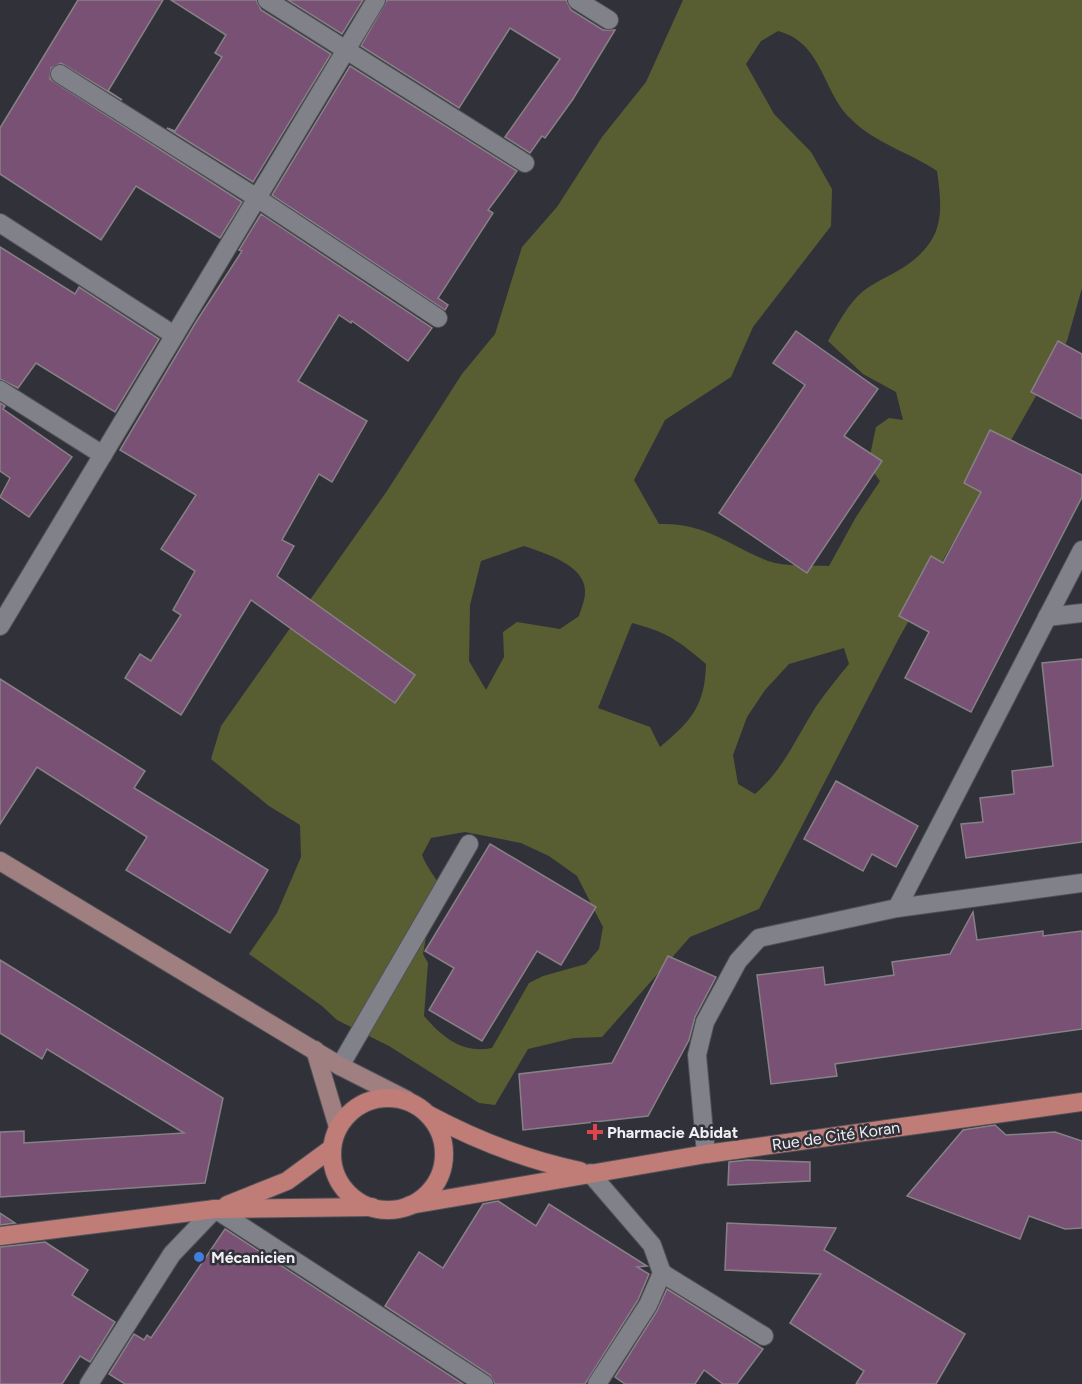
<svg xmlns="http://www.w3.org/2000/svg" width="1082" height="1384" viewBox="0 0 1082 1384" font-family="Figtree,sans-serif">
	<rect width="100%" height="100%" fill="#313239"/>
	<path fill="#595e32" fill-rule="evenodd" d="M683 0H1082V288L1067 341 899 638 759 909 690 937 602 1037 574 1038 528 1049 495 1105 479 1103 389 1046 337 1020 322 1006 249 954 277 913 301 857 300 825 269 806 211 759 221 726 387 491 462 374 495 334 522 247 557 207 602 137 646 82ZM778 31C823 43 822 91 850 118 874 143 909 152 937 171 943 213 944 239 907 265 894 274 879 280 866 289 850 300 838 324 828 341L863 374 896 392 903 420 889 418 876 427 868 465 880 481 856 517 829 566C811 565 786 567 768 561 728 545 705 522 659 524L634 480 665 420 731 377 753 327 831 226 832 189 811 152 774 114 746 64 761 41ZM524 546C544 553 587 565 585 593 585 600 581 609 579 616L560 629 517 622 503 632 504 657 486 690 469 661 470 605 481 561ZM632 623C667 632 679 641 706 664 705 706 691 721 660 747L650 727 598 708ZM844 648 849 664C838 677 827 691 817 705 797 736 784 769 755 794L738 784 733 755 747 717 765 690 789 664ZM465 832 521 843 549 856 577 876 603 927 599 949 586 964 543 976 529 983 492 1048C463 1054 443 1038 424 1016L428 963 423 954 426 937 445 899C440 880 429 873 422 855L431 838Z"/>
	<g fill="#795175" stroke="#878186" stroke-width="1.5">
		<path d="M78 0H163L108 91 122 100 61 63 51 68 50 79 242 202 220 238 136 186 101 240 0 174V128Z"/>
		<path d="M171 0H256L261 10 331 54 253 182 167 128 175 131 222 57 215 53 226 35Z"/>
		<path d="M288 0H363L342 34Z"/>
		<path d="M387 0H566L571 10 603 30H615L573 99 545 138 542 136 530 153 505 137 560 59 510 28 459 108 361 46Z"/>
		<path d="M350 66 517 171 488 210 493 213 438 298 448 305 445 310 272 195Z"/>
		<path d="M261 214 432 328 408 361 352 321 351 323 339 315 298 381 367 421 332 482 319 474 282 540 294 546 277 576 415 675 395 703 251 600 181 715 125 678 140 654 151 661 181 615 173 610 195 571 161 549 196 495 120 450 196 322 242 251 239 250Z"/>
		<path d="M0 247 75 294 79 287 159 339 115 412 36 363 18 388 0 379Z"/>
		<path d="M796 331 878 389 844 436 882 461 807 573 719 513 805 385 773 363Z"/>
		<path d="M1058 341 1082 354V419L1031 392Z"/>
		<path d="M0 403 5 406 3 409 72 457 29 517 0 497 10 478 0 471Z"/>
		<path d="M990 430 1082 475V497L971 712 905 678 929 632 899 616 931 556 943 563 981 492 964 483Z"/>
		<path d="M1082 659V842L966 858 961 824 983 822 980 798 1014 794 1012 771 1053 766 1042 663Z"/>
		<path d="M0 679 145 771 134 788 268 870 230 933 126 870 147 837 37 767 0 824Z"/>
		<path d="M836 781 918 826 896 867 872 854 863 871 804 839Z"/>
		<path d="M490 844 596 907 561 965 537 951 482 1041 429 1010 454 968 425 951Z"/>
		<path d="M973 912 977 940 1043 931V936L1082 931V1029L835 1064 837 1076 771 1084 757 975 823 967 825 985 894 975 892 962 950 954Z"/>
		<path d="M668 956 716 977 695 1017 689 1040 648 1116 523 1130 519 1074 612 1063Z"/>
		<path d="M0 960 223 1098 205 1183 0 1197V1132L24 1131V1143L184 1133 47 1049 42 1059 0 1033Z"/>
		<path d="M995 1125 1006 1135 1055 1132 1082 1141V1228L1065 1229 1029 1216 1020 1239 907 1196 963 1130Z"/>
		<path d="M748 1160 810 1162V1181L728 1185 729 1162Z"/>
		<path d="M498 1201 536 1226 549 1204 647 1266 637 1267 649 1274 638 1300 585 1384H495L490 1375 385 1306 419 1252 443 1268 483 1204Z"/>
		<path d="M0 1213 15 1223 0 1225Z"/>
		<path d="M727 1223 836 1228 824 1250 965 1334 936 1384H856L864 1371 790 1323 821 1274 725 1270Z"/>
		<path d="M225 1229 463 1384H125L109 1374 134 1334 144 1340 147 1335 151 1338Z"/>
		<path d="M45 1242 88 1270 72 1295 115 1322 90 1362 80 1356 62 1384H0V1247Z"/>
		<path d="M667 1289 763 1349 737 1384H723L704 1370 695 1384H625L615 1377 657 1311Z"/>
	</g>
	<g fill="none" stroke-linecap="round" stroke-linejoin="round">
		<defs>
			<g id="minor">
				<path d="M267 0 525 163"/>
				<path d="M577 0 609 20"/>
				<path d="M60 74 257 198 438 318"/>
				<path d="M0 223 174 335"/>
				<path d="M0 390 103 455"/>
				<path d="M1047 617 1082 613"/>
				<path d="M0 626 376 0"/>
				<path d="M897 908 1082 550"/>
				<path d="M340 1066 469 844"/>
				<path d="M706 1154 697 1055 705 1022 738 961 759 938 897 908 1082 883"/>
				<path d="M590 1173 652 1245 662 1273 648 1305 597 1384"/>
				<path d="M662 1273 764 1336"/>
				<path d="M89 1384 172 1254 215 1209 484 1384"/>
			</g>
			<g id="secondary">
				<path d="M0 861 340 1066 407 1100"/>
				<path d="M315 1050 338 1127"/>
			</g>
			<g id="primary">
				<circle cx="388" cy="1154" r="56"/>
				<path d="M429 1115C478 1141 526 1160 580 1171"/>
				<path d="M227 1205 287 1181 332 1148"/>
				<path d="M410 1205 706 1154 1082 1102"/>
				<path d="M0 1236 215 1209 372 1207"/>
			</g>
		</defs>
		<use href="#minor" stroke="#515157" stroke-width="20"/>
		<use href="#secondary" stroke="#515157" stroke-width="20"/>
		<use href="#primary" stroke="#515157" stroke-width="20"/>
		<use href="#minor" stroke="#808189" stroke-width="18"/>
		<use href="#secondary" stroke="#a07f81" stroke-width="18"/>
		<use href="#primary" stroke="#c07d78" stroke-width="18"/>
	</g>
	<path fill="#e0444e" stroke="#313239" stroke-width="2" d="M592 1123h6v6h6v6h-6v6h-6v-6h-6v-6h6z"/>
	<circle fill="#3f7fe0" stroke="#313239" stroke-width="2" cx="199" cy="1257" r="6"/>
	<g text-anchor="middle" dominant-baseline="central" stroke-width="5" stroke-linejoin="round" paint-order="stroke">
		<g font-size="16" font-weight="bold" fill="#efeff4" stroke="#313239" text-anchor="start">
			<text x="607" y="1132">Pharmacie Abidat</text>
			<text x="211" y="1257">Mécanicien</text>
		</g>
		<g font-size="16" fill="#efeff4" stroke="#313239">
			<text transform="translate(836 1136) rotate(-8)">Rue de Cité Koran</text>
		</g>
	</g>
</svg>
